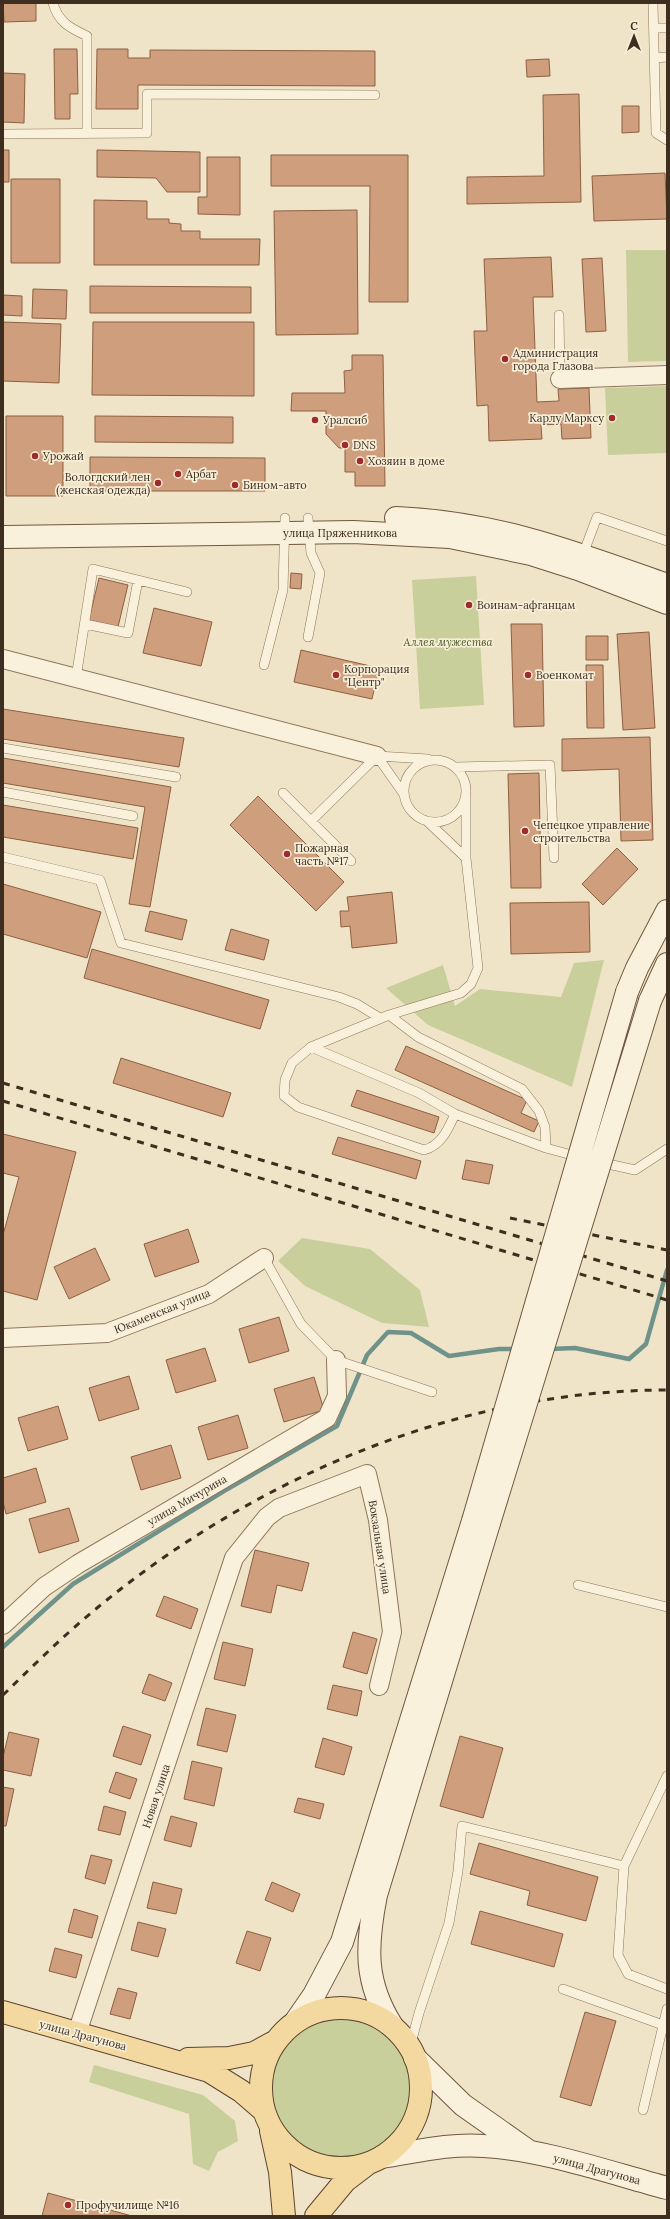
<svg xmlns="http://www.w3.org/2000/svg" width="670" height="2219" viewBox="0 0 670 2219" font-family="Lora,serif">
<rect width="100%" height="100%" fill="#f0e4c8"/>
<!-- green -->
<path fill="#c9cf9b" d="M626 250H667V361L628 362Z
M667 386V453L608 455 605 388Z
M476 576 484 705 420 709 412 580Z
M604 960 572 1087 428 1025 386 988 443 965 455 1006 480 989 561 997 574 963Z
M302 1238 370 1249 420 1290 429 1327 382 1323 305 1286 278 1261Z
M271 2087a70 70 0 1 1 140 0a70 70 0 1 1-140 0Z
M94 2065 203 2095 235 2121 238 2141 218 2152 209 2171 193 2164 189 2114 89 2082Z"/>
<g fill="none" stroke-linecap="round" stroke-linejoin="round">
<!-- stream -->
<path stroke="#6f938a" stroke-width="4.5" d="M550 1349 575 1348 629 1359 646 1344 667 1270
M3 1647 73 1584 224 1491 337 1426 367 1355 388 1332 411 1333 449 1356 499 1349H517"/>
</g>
<!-- building -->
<path fill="#cf9f7d" stroke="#8d5f41" d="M3 3H36V21L4 22Z
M54 49H77L78 94H70V119H55Z
M97 49H128V58H150V50L375 51V86L138 85V109H96Z
M549 59 550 76 527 77 526 60Z
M3 73 25 74 24 123 3 122Z
M579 94 581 202 467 204V177L544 176 543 95Z
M622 106H639V132L622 133Z
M3 150H9V182H3Z
M97 150 200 152V192H167L156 178 97 177Z
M271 155H408V302H369L370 186H271Z
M207 157H240V215L198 214V197H207Z
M665 173 667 219 594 221 592 176Z
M11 179H60V263H11Z
M94 200 147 201V219H169V223L181 224V231H200V239H260L259 265H94Z
M357 210 358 334 276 335 274 211Z
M551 257 553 297H533L537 402 559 401 558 389 589 388 591 438 562 439 561 424 541 425 542 439 489 441 488 405 477 406 474 331H487L484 259Z
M602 258 606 331 586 332 582 259Z
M90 286 251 287V313H90Z
M33 289 67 290 66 319 32 318Z
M3 295 22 296V316L3 315Z
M3 322 61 324 59 383 3 381Z
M93 322H254V396L92 395Z
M352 355H383L385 486H355V472H345V448H339L326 434V411H291L292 393H345L344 371 352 370Z
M6 416H63V496H6Z
M95 416 233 417V443L95 442Z
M90 457 265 458V491H90Z
M291 573 302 574 301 589 290 588Z
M99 578 128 585 118 627 89 620Z
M154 608 212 622 201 666 143 653Z
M511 624H542L544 726 514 727Z
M649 632 655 728 623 730 617 634Z
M586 636H608V660H586Z
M301 650 379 668 372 699 294 682Z
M586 665H603L604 728H587Z
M3 709 184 738 179 767 3 739Z
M650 737 653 840 621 841 619 769 562 771V739Z
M3 758 171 787 150 907 129 904 145 807 3 783Z
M539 773 541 888H511L508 774Z
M258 796 344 882 316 911 230 825Z
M3 805 138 828 133 859 3 837Z
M617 848 638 869 603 905 582 884Z
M3 884 101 912 87 958 3 934Z
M392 892 397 943 352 948 350 926 341 927 340 911H349L347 897Z
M589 902 590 952 511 954 510 903Z
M150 911 187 920 182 940 145 931Z
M231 929 269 940 264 960 225 950Z
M92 949 269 1000 260 1029 84 978Z
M406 1046 527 1100 521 1113 539 1121 534 1132 395 1070Z
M121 1058 231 1093 223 1117 113 1083Z
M357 1090 439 1117 434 1133 351 1106Z
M3 1134 76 1152 37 1300 3 1291V1235L19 1177 3 1173Z
M338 1137 421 1161 416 1179 332 1154Z
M466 1160 493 1165 489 1184 462 1179Z
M188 1229 199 1262 155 1277 144 1244Z
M95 1248 110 1280 69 1299 54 1267Z
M279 1317 289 1351 249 1363 239 1329Z
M205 1348 216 1381 176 1393 166 1360Z
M129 1376 139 1409 99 1421 89 1388Z
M314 1377 324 1410 284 1422 274 1389Z
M58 1406 68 1439 28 1451 18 1418Z
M238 1415 248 1448 208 1460 198 1427Z
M171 1445 181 1478 141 1490 131 1457Z
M36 1468 46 1502 6 1514 3 1502V1478Z
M69 1508 79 1541 39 1553 29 1519Z
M255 1550 309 1563 302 1591 277 1585 271 1613 241 1606Z
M164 1596 198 1609 191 1629 156 1616Z
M353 1632 377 1639 367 1674 343 1667Z
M223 1642 253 1649 245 1686 214 1679Z
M149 1674 172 1683 165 1701 142 1693Z
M333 1685 362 1691 357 1716 327 1709Z
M206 1708 236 1715 227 1752 197 1745Z
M123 1726 151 1735 141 1765 113 1756Z
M9 1732 39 1739 31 1776 3 1770V1757Z
M460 1736 503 1748 483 1818 440 1806Z
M323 1738 352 1747 344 1775 315 1767Z
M192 1761 222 1768 214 1806 184 1799Z
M116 1772 137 1779 130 1799 109 1792Z
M3 1787 14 1789 6 1826H3Z
M298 1798 324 1804 320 1819 294 1812Z
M104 1806 126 1812 120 1835 98 1830Z
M171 1816 197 1823 191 1847 164 1840Z
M479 1843 598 1877 586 1921 527 1905 530 1891 470 1874Z
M91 1855 112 1860 105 1884 85 1878Z
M153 1882 182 1889 176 1914 147 1908Z
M272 1882 300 1894 293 1912 265 1900Z
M74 1909 98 1916 92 1938 68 1932Z
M480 1911 563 1934 554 1967 471 1944Z
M138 1922 166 1929 158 1957 131 1950Z
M247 1931 271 1938 260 1971 236 1963Z
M55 1948 82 1955 76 1978 49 1971Z
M118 1988 137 1993 130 2019 110 2014Z
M585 2012 616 2021 591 2106 560 2097Z
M48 2193 132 2216H42Z"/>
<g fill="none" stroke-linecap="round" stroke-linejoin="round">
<!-- service casing -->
<g stroke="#8d765c" stroke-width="10">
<path id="service" d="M53 3C58 22 70 28 87 36V133
M653 3 656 133 667 140
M654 28H667
M655 58 667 57
M3 134 147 133V94L375 95
M559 315 560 379
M308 518 311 553 320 573 308 637
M582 557 597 517 667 541
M85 624 128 633 138 580
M264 665 283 590 285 518
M76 678 93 569 187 592
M3 748 176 777
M377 756 403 793
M404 791a31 31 0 1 1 62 0a31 31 0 1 1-62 0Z
M456 767 550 765 554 858
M3 792 133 816
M283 793 351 861
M311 821 377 756 428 759
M428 822 466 858
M3 857 100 880 121 943 339 997 357 1004 380 1018
M389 1015 418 1037 522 1089 539 1111 545 1127 546 1148
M311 1047 419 1093 455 1114 546 1148 579 1157
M455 1114C448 1129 442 1145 424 1150L298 1107 284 1096 285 1080 292 1063 311 1047 389 1015 461 993 471 984 478 968 466 858V796
M599 1162 635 1170 667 1149
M264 1258 301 1324 336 1360 432 1392
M578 1585 667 1607
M624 1866 667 1776
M563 1989 663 2025
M410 2047 419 2013 449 1923 458 1871 462 1826 624 1866 618 1955 628 1974 667 1989
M643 2110 667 2009"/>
</g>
<!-- minor casing -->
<g stroke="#8d765c" stroke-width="20">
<path id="minor" d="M560 379 667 375
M3 659 377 756
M3 1338 107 1333 209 1294 264 1258
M3 1625 44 1587 78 1564 327 1418 337 1396 336 1360
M77 2033 234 1558 267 1517 279 1508 367 1474 378 1520 392 1632 379 1686"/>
</g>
<!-- secondary casing -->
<g stroke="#6f573f" stroke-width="24">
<path id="secondary" d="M396 518C496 522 574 552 667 585
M3 537 353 532 450 537 531 554 578 569 667 603
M627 992 637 968 667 911
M650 1001 667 964
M296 2021 314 1995 342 1942 473 1521
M392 2026C364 1982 366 1946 376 1895L489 1523
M415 2058 463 2105 527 2150
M382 2157C415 2152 450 2143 484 2146 546 2150 607 2172 667 2188"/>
</g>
<!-- primary casing -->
<g stroke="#5b4430" stroke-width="24">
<path id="primary" d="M261 2088a80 80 0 1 1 160 0a80 80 0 1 1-160 0Z
M3 2012 209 2071 241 2091 263 2110
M188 2059 229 2058 254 2053 276 2041
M271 2131 280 2172 284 2216
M316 2216 345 2181 366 2165"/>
</g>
<!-- service -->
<use href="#service" stroke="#faf1dc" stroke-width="9"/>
<!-- minor -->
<use href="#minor" stroke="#faf1dc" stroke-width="18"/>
<!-- secondary -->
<use href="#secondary" stroke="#faf1dc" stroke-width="22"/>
<!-- primary -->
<use href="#primary" stroke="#f3d9a0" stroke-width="22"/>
<!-- rail -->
<path stroke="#3d2e20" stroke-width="3" stroke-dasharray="7 7" stroke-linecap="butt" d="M3 1083 667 1281
M3 1101 667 1300
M510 1218 667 1250
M3 1695C33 1666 64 1635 97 1608 256 1477 459 1390 667 1390"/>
<!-- secondary-bridge casing -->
<g stroke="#6f573f" stroke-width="24" stroke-linecap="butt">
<path id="secondary-bridge" d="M473 1521 627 992
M489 1523 650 1001"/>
</g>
<!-- secondary-bridge -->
<use href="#secondary-bridge" stroke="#faf1dc" stroke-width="22"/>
</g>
<!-- markers -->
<g fill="#9e2a2b" stroke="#f7eed8" stroke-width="1.5">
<circle cx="505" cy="359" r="4"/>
<circle cx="612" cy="418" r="4"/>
<circle cx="315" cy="420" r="4"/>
<circle cx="345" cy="445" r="4"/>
<circle cx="35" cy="456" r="4"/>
<circle cx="360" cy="461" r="4"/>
<circle cx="178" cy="474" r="4"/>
<circle cx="158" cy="483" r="4"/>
<circle cx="235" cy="485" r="4"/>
<circle cx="469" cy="605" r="4"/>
<circle cx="336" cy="675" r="4"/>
<circle cx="528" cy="675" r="4"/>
<circle cx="525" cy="831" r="4"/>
<circle cx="287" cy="854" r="4"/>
<circle cx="68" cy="2205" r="4"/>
</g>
<g text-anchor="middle" stroke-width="3.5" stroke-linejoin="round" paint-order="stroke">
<!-- poi labels -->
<g font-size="11" fill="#3d2e20" stroke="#f7eed8" text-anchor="start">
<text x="513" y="357">Администрация<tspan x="513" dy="13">города Глазова</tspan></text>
<text x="604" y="422" text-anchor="end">Карлу Марксу</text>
<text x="323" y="424">Уралсиб</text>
<text x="353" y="449">DNS</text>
<text x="43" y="460">Урожай</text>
<text x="368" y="465">Хозяин в доме</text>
<text x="186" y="478">Арбат</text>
<text x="150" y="481" text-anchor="end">Вологдский лен<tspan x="150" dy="13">(женская одежда)</tspan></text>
<text x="243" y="489">Бином-авто</text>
<text x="477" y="609">Воинам-афганцам</text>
<text x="344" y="673">Корпорация<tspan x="344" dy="13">"Центр"</tspan></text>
<text x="536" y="679">Военкомат</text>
<text x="533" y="829">Чепецкое управление<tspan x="533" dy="13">строительства</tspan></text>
<text x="295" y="852">Пожарная<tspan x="295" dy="13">часть №17</tspan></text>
<text x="76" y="2209">Профучилище №16</text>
</g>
<!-- street labels -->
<g font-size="11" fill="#3d2e20" stroke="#f7eed8">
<text x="340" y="537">улица Пряженникова</text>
<text transform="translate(162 1311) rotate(-22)" y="4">Юкаменская улица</text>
<text transform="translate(187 1500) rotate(-30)" y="4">улица Мичурина</text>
<text transform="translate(380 1547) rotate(81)" y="4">Вокзальная улица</text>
<text transform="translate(156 1796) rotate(-72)" y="4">Новая улица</text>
<text transform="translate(83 2035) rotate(15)" y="4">улица Драгунова</text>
<text transform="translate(597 2169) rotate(15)" y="4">улица Драгунова</text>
</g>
<!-- park labels -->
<g font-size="11" font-style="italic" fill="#4d5a26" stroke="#f7eed8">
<text x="448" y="646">Аллея мужества</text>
</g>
</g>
<!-- border -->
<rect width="670" height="2219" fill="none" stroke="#3d2e20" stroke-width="8"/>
<!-- north arrow -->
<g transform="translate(634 36)" stroke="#f7eed8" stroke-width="3" paint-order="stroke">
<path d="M0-3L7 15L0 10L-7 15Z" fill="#3d2e20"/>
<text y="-6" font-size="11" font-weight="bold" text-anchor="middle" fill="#3d2e20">С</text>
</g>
</svg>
